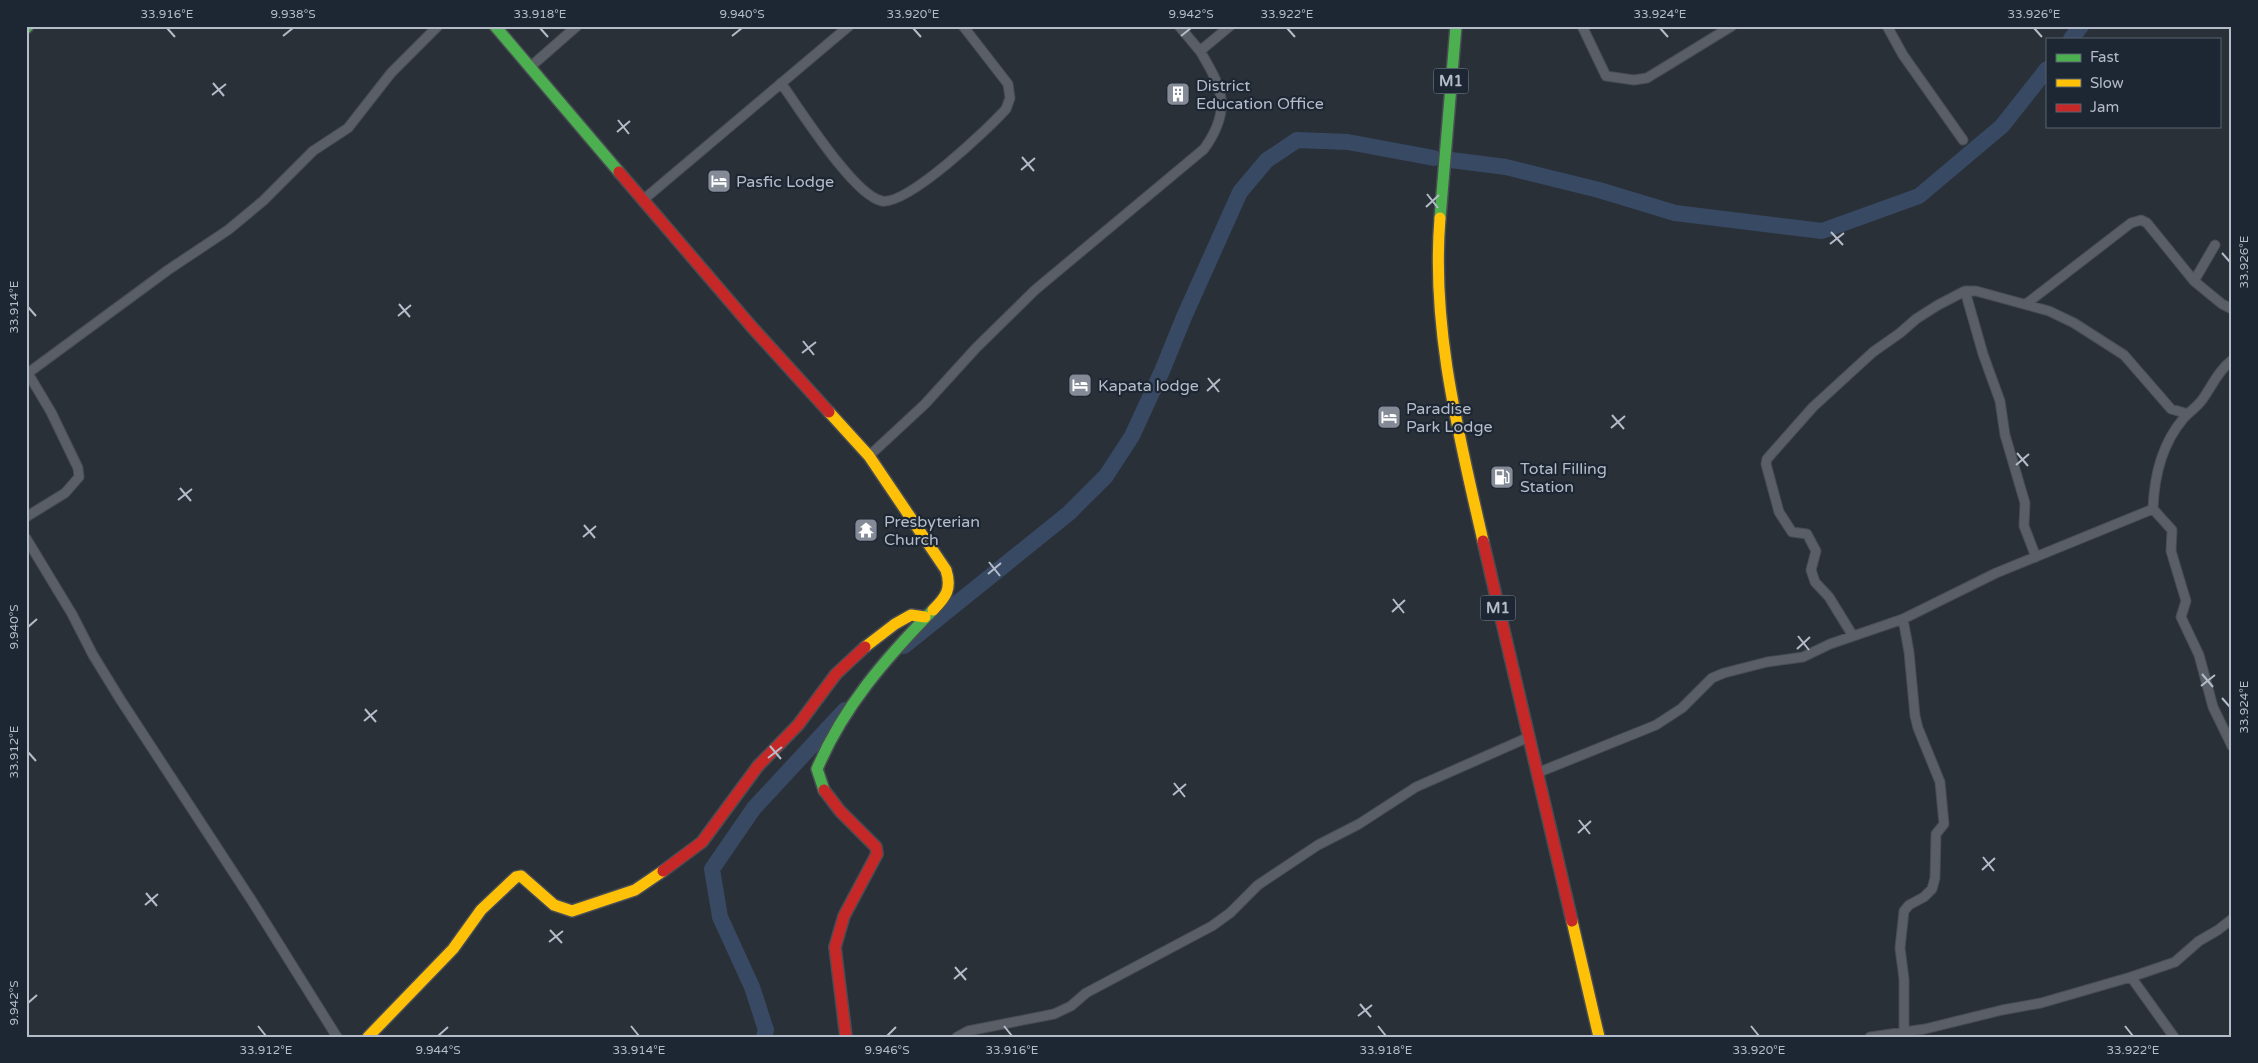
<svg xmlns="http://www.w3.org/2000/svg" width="2258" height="1063" viewBox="0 0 2258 1063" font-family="'Varela Round',sans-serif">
<rect width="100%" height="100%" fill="#2a3038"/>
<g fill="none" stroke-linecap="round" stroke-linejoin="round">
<!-- river -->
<path stroke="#384963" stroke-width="16" d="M2071 39 2081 26
M1451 160 1506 167 1599 190 1675 213 1822 231 1919 196 2002 126 2047 69
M904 646 1069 513 1106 476 1132 436 1162 371 1184 317 1240 192 1267 160 1297 140 1348 142 1434 158
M764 1037 766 1030 752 987 720 917 712 869 754 808 845 710"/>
<!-- street casing -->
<g stroke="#484c53" stroke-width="11">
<path id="street" d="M1179 26 1200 51
M1582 26 1606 76 1634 80 1647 78 1732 26
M1887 26 1903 55 1963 140
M529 68 577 26
M781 83C799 108 854 196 882 201 908 205 987 130 1006 109L1010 98 1008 84 963 26
M643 200 849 26
M2215 245 2194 281 2222 304 2232 309
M1965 291 1983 354 2000 401 2005 435 2025 503 2024 526 2036 557
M2026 304 2131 223 2141 220 2147 223 2194 281
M2232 360C2218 371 2212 386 2202 400 2197 407 2189 412 2183 419 2162 444 2154 478 2153 509L2172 530 2171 551 2186 601 2181 617 2199 655 2213 707 2232 746
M26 370 51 412 78 468 79 477 65 493 26 517
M28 373 168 270 228 230 263 201 313 151 348 128 391 73 438 26
M869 456 925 404 976 348 1035 290 1204 149C1232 110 1223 89 1200 51L1230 26
M26 538 72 614 93 655 120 699 252 901 337 1037
M1853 636 1829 597 1815 582 1811 570 1816 551 1807 534 1792 532 1779 512 1766 464 1767 459 1813 407 1873 352 1900 333 1916 319 1938 305 1965 291H1976L2049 311 2074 323 2124 355 2171 409 2188 414
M1537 773 1656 725 1682 708 1712 678 1724 673 1767 662 1803 657 1830 644 1903 619
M1904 1031V979L1900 948 1904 911 1909 905 1924 897 1932 889 1935 878 1936 834 1944 824 1940 782 1918 728 1915 716 1909 652 1903 619 1996 573 2153 509
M957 1037 968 1031
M970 1037 968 1031 1054 1014 1071 1006 1086 993 1212 926 1230 913 1258 885 1318 845 1359 824 1416 787 1529 737
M1870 1037 1884 1035
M1884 1037V1035L1925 1029 2002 1010 2041 1003 2131 977
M2174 1037 2131 977 2175 962 2199 941 2218 930 2232 919"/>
</g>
<!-- fast casing -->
<g stroke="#484c53" stroke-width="14">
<path id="fast" d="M495 26 619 172
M26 28 28 26
M1440 218 1456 26
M824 790 817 769C843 707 886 658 933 610"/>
</g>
<!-- slow casing -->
<g stroke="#484c53" stroke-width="14">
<path id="slow" d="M1440 218C1431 329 1459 435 1483 541
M829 412 869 456 946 570C952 589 946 597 933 610
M865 647 895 624 911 615 925 617
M1572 921 1599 1037
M368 1037 453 949 481 910 516 877 521 876 554 905 572 911 635 890 663 871"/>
</g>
<!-- jam casing -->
<g stroke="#484c53" stroke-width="14">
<path id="jam" d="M619 172 751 326 829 412
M1483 541 1572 921
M824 790 840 811 876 847 877 854 844 916 835 947 846 1037
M663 871 702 842 758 766 798 725 836 674 865 647"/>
</g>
<!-- street -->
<use href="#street" stroke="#5a5e66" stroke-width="9"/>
<!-- fast -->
<use href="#fast" stroke="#4caf50" stroke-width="11"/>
<!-- slow -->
<use href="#slow" stroke="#ffc107" stroke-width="11"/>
<!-- jam -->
<use href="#jam" stroke="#c62828" stroke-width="11"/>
</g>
<!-- ticks -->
<path fill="none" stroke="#b4bcc9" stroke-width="2" d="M167 28 175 37M540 28 548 37M913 28 921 37M1287 28 1295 37M1660 28 1668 37M2034 28 2042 37M283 36 293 28M732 36 742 28M1181 36 1191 28M213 83 224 96M212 95 226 84M618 120 629 134M617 132 630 121M1022 157 1034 171M1021 170 1035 158M1427 194 1438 208M1426 207 1439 195M1831 232 1843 245M1830 244 1844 233M2222 253 2230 262M399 304 410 317M28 307 36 316M398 316 411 305M803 341 814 355M802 353 816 342M1208 378 1219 392M1207 391 1220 379M1612 415 1624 429M1611 428 1625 416M2017 453 2028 466M2016 465 2029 454M180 488 191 501M178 500 192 489M584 525 595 538M583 537 596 526M989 562 1000 576M988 574 1001 563M1393 599 1404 613M1392 612 1405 600M28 627 37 619M1798 636 1809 650M1797 649 1810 637M2202 674 2213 687M2201 686 2215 675M2222 698 2230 707M365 709 376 722M364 721 377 710M770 746 781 759M28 752 36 761M768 758 782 747M1174 783 1185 797M1173 795 1186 784M1579 820 1590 834M1578 833 1591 821M1983 857 1994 871M1982 870 1995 858M146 893 157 906M145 905 158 894M550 930 562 943M549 942 563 931M955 967 966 980M954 979 967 968M28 1003 37 995M1360 1004 1371 1017M1358 1016 1372 1005M258 1026 266 1036M631 1026 639 1036M1004 1026 1012 1036M1378 1026 1386 1036M1751 1026 1759 1036M2125 1026 2133 1036M438 1036 448 1027M887 1036 896 1027"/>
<!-- icons -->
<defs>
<g id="building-square" transform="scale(1.25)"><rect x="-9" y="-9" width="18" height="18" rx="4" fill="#848b96" stroke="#1d2633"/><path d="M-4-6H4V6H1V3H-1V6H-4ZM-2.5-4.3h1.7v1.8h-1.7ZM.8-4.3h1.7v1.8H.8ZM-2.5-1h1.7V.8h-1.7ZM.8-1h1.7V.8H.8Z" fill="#fff"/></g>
<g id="hotel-square" transform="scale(1.25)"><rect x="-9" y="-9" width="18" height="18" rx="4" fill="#848b96" stroke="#1d2633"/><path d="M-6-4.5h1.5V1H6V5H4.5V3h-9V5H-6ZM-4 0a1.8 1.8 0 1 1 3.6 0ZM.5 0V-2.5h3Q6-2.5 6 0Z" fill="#fff"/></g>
<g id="fuel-square" transform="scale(1.25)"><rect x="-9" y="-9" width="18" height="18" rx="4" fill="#848b96" stroke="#1d2633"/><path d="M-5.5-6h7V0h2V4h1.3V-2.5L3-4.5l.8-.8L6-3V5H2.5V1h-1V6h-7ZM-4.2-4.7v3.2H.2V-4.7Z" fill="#fff"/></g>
<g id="temple-square" transform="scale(1.25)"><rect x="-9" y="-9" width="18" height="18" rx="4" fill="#848b96" stroke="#1d2633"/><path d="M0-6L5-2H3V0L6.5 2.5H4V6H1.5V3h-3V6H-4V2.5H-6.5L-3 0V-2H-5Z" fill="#fff"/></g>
</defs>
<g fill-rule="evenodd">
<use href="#building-square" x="1178" y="94"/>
<use href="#hotel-square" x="719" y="181"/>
<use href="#hotel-square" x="1080" y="385"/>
<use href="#hotel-square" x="1389" y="417"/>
<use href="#fuel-square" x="1502" y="477"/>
<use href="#temple-square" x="866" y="530"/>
</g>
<g text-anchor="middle" stroke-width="4.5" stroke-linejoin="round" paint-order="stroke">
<!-- shield labels -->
<g fill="#1d2633" stroke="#878f9c" stroke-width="1">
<rect x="1433.5" y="68.5" width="35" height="25" rx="4"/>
<rect x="1480.5" y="595.5" width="35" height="25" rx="4"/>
</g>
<g font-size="15" font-weight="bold" fill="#b4bcc9">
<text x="1451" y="86">M1</text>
<text x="1498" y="613">M1</text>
</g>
<!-- poi labels -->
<g font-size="16" fill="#b4bcc9" stroke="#1d2633" text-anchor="start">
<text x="1196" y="91">District<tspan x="1196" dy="18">Education Office</tspan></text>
<text x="736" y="187">Pasfic Lodge</text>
<text x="1098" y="391">Kapata lodge</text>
<text x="1406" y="414">Paradise<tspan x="1406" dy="18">Park Lodge</tspan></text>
<text x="1520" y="474">Total Filling<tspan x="1520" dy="18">Station</tspan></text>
<text x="884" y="527">Presbyterian<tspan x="884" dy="18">Church</tspan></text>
</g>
</g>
<!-- border -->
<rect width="2258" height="1063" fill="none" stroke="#1d2633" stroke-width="55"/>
<!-- legend -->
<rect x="2046" y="38" width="175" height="90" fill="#1d2633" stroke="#59626f"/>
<rect x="2056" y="54" width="25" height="8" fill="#4caf50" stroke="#59626f"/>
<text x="2090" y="62" font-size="15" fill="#b4bcc9">Fast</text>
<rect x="2056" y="79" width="25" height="8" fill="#ffc107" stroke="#59626f"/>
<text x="2090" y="88" font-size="15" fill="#b4bcc9">Slow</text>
<rect x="2056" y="104" width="25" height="8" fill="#c62828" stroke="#59626f"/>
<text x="2090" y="112" font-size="15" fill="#b4bcc9">Jam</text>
<rect x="28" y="28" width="2202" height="1008" fill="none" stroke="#b4bcc9" stroke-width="2"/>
<g font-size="12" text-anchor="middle" fill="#b4bcc9">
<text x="167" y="18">33.916°E</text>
<text x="293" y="18">9.938°S</text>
<text x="540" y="18">33.918°E</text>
<text x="742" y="18">9.940°S</text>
<text x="913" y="18">33.920°E</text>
<text x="1191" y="18">9.942°S</text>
<text x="1287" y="18">33.922°E</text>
<text x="1660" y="18">33.924°E</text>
<text x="2034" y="18">33.926°E</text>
<text transform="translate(2244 262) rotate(-90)" y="4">33.926°E</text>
<text transform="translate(14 307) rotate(-90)" y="4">33.914°E</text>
<text transform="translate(14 627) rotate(-90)" y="4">9.940°S</text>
<text transform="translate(2244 707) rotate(-90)" y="4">33.924°E</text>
<text transform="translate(14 752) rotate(-90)" y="4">33.912°E</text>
<text transform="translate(14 1003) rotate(-90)" y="4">9.942°S</text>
<text x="266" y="1054">33.912°E</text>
<text x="438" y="1054">9.944°S</text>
<text x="639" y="1054">33.914°E</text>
<text x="887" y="1054">9.946°S</text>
<text x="1012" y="1054">33.916°E</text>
<text x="1386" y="1054">33.918°E</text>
<text x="1759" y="1054">33.920°E</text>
<text x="2133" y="1054">33.922°E</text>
</g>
</svg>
